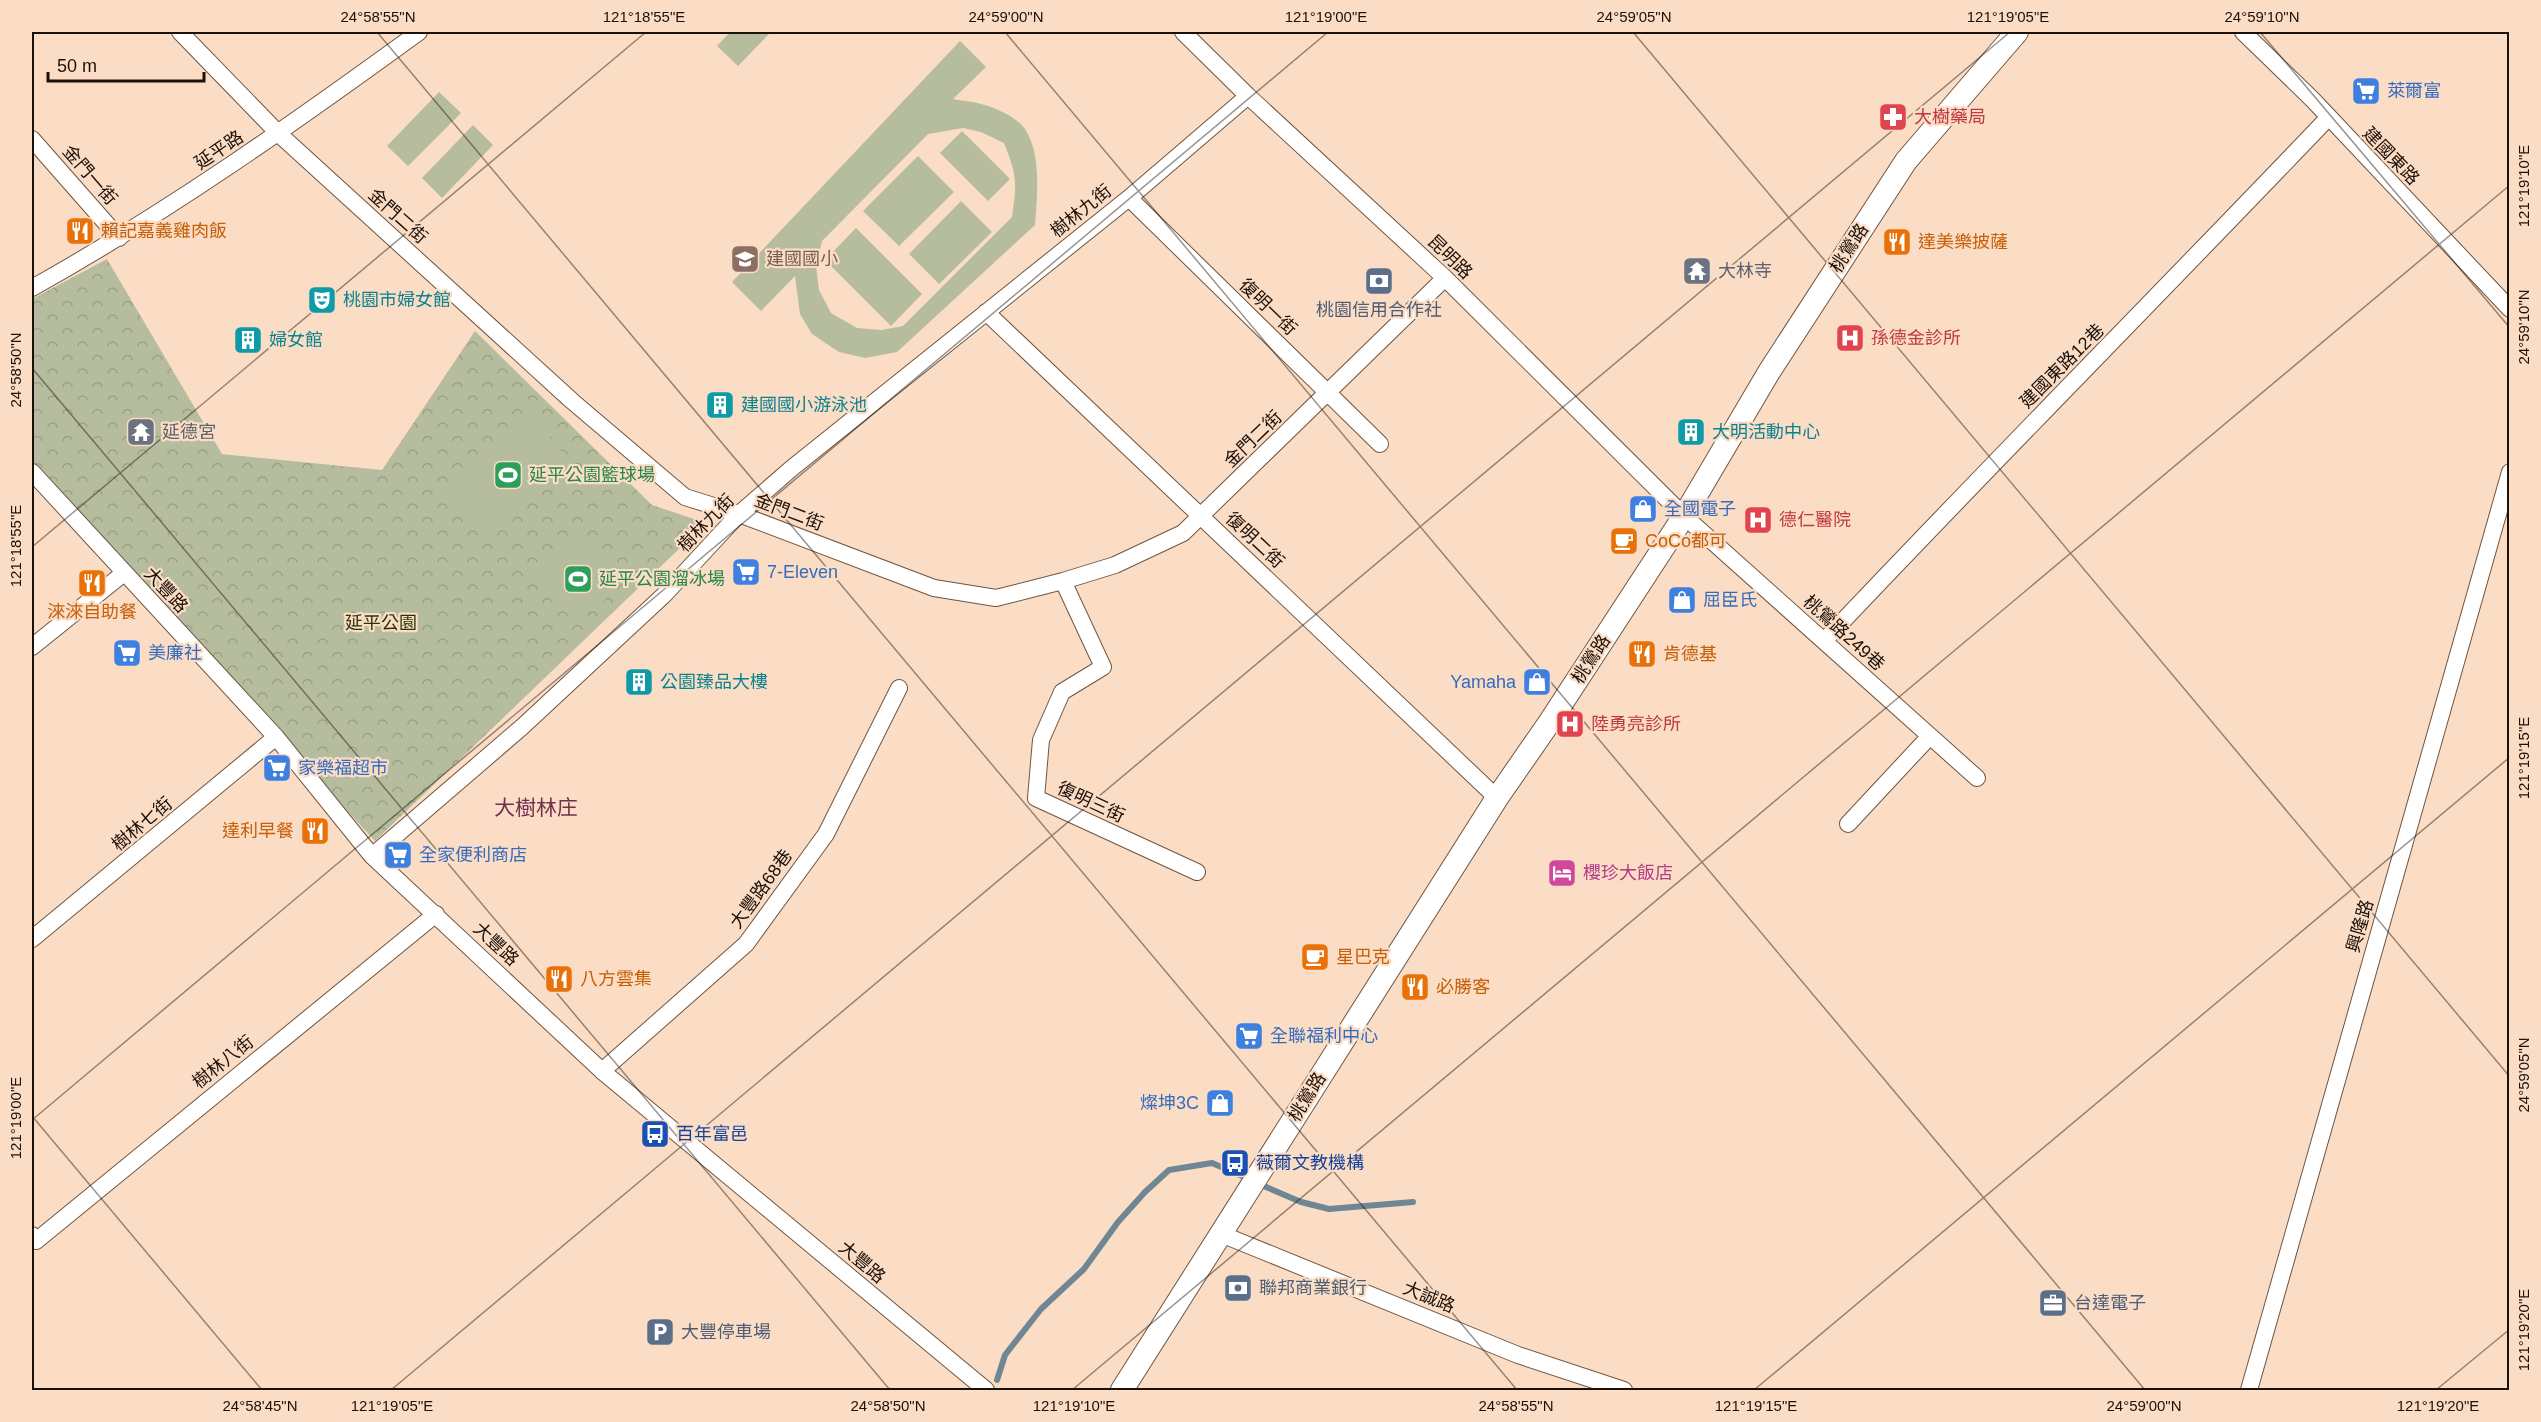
<svg xmlns="http://www.w3.org/2000/svg" width="2541" height="1422" viewBox="0 0 2541 1422" font-family="Arial,'Noto Sans TC',sans-serif">
<defs>
<pattern id="park-crowns" width="20" height="18" patternUnits="userSpaceOnUse" patternTransform="scale(1.5)"><rect width="20" height="18" fill="#b5bd9e"/><path d="M2 6a3 3 0 1 1 6 0M12 15a3 3 0 1 1 6 0" fill="none" stroke="#9ba187"/></pattern>
</defs>
<rect width="100%" height="100%" fill="#fbddc6"/>
<!-- park -->
<path fill="url(#park-crowns)" d="M107 259 222 454 382 470 475 331 652 505 706 523 375 841 32 472V299Z"/>
<!-- pitch -->
<path fill="#b5bd9e" fill-rule="evenodd" d="M730 32H771L738 66 717 46Z
M960 41 986 67 953 99C962 101 972 101 981 104 994 107 1017 117 1025 129 1042 155 1037 195 1035 225L897 352 865 358 839 352 812 334 800 314 795 276 761 311 732 282ZM963 128 981 132 1004 143C1017 175 1017 183 1012 217L903 326 882 330 857 328 831 313 819 290 816 266 822 241 928 134Z
M439 92 461 113 408 166 387 146Z
M473 125 493 145 442 198 422 178Z
M962 131 1010 179 988 201 940 153Z
M918 156 954 192 899 246 863 211Z
M961 201 992 232 939 284 909 254Z
M856 228 922 294 891 326 825 260Z
M535 419 569 461 481 531 447 489Z
M542 576a36 36 0 1 1 72 0a36 36 0 1 1-72 0Z"/>
<g fill="none" stroke-linecap="round" stroke-linejoin="round">
<!-- stream -->
<path stroke="#6e8793" stroke-width="6" d="M1259 1184 1301 1202 1329 1209 1413 1202
M997 1380 1005 1355 1041 1309 1084 1269 1118 1222 1145 1192 1169 1170 1212 1163 1249 1179"/>
<!-- minor casing -->
<g stroke="#6e5540" stroke-width="18">
<path id="minor" d="M180 32 279 134 572 401 685 497 739 514 934 588 996 598 1063 581 1115 565 1183 533 1445 278
M1183 32 1248 96 1445 278 1684 516 1977 778
M2243 32 2313 100 2510 309
M32 139 119 238
M1129 198 1380 444
M32 288C168 212 294 123 419 32
M986 312 1497 798
M32 472 276 737 372 856 602 1071 986 1390
M1063 581 1103 667 1062 692 1041 740 1036 798 1197 872
M1824 641C1990 465 2161 293 2328 118
M32 647 124 573
M1848 824 1930 736
M372 856 522 727 664 595 739 514 792 468 1129 198 1248 96
M32 939 276 737
M602 1071 746 944 826 834 899 688
M1221 1234 1518 1355 1624 1390
M32 1235 36 1241 436 914
M2249 1390 2510 472"/>
</g>
<!-- secondary casing -->
<g stroke="#6e5540" stroke-width="24">
<path id="secondary" d="M1122 1390 1497 798 1549 723 1684 516 1769 372 1906 161 2017 32"/>
</g>
<!-- minor -->
<use href="#minor" stroke="#fff" stroke-width="16"/>
<!-- secondary -->
<use href="#secondary" stroke="#fff" stroke-width="22"/>
</g>
<!-- ticks -->
<path fill="none" stroke="#1c1109" stroke-width="1.5" stroke-opacity="0.45" d="M377 32 1517 1390M1005 32 2145 1390M1633 32 2510 1077M2260 32 2510 328M32 368 890 1390M32 547 646 32M32 1116 262 1390M32 1120 1328 32M391 1390 2010 32M1072 1390 2510 185M1754 1390 2510 757M2436 1390 2510 1329"/>
<!-- icons -->
<defs>
<g id="supermarket-square" transform="scale(1.5)"><rect x="-9" y="-9" width="18" height="18" rx="4" fill="#3f7fe0" stroke="#fbddc6"/><path d="M-6-5.5h2.5l.6 2H6L4.5 2H-2.5L-4.4-4H-6ZM-1.5 3.2a1.3 1.3 0 1 0 .1 0ZM3 3.2a1.3 1.3 0 1 0 .1 0Z" fill="#fff"/></g>
<g id="pharmacy-square" transform="scale(1.5)"><rect x="-9" y="-9" width="18" height="18" rx="4" fill="#e0444e" stroke="#fbddc6"/><path d="M-2-6h4v4h4v4h-4v4h-4v-4h-4v-4h4Z" fill="#fff"/></g>
<g id="restaurant-square" transform="scale(1.5)"><rect x="-9" y="-9" width="18" height="18" rx="4" fill="#e8710a" stroke="#fbddc6"/><path d="M-5-6h1v4h1v-4h1v4h1v-4h1v5L-1.5 .5V6h-2V.5L-5-1ZM5-6V6H3V1.5H1.5Q1.5-4 5-6Z" fill="#fff"/></g>
<g id="school-square" transform="scale(1.5)"><rect x="-9" y="-9" width="18" height="18" rx="4" fill="#8d6e63" stroke="#fbddc6"/><path d="M0-5L7-2L0 1L-7-2ZM-4 1L0 2.5L4 1V4Q0 6-4 4Z" fill="#fff"/></g>
<g id="temple-square" transform="scale(1.5)"><rect x="-9" y="-9" width="18" height="18" rx="4" fill="#6b7280" stroke="#fbddc6"/><path d="M0-6L5-2H3V0L6.5 2.5H4V6H1.5V3h-3V6H-4V2.5H-6.5L-3 0V-2H-5Z" fill="#fff"/></g>
<g id="bank-square" transform="scale(1.5)"><rect x="-9" y="-9" width="18" height="18" rx="4" fill="#5c6f8a" stroke="#fbddc6"/><path d="M-6-4H6V4H-6ZM0-2.3a2.3 2.3 0 1 0 0 4.6a2.3 2.3 0 1 0 0-4.6Z" fill="#fff"/></g>
<g id="theatre-square" transform="scale(1.5)"><rect x="-9" y="-9" width="18" height="18" rx="4" fill="#0f9aa8" stroke="#fbddc6"/><path d="M-5-5.5Q0-4 5-5.5V0Q5 5 0 6Q-5 5-5 0ZM-3.3-2.5H-1v1.5H-3.3ZM1-2.5H3.3v1.5H1ZM-2.8 1Q0 5.5 2.8 1Z" fill="#fff"/></g>
<g id="hospital-square" transform="scale(1.5)"><rect x="-9" y="-9" width="18" height="18" rx="4" fill="#e0444e" stroke="#fbddc6"/><path d="M-5-5h3v3.5h4V-5h3V5h-3V1.5h-4V5h-3Z" fill="#fff"/></g>
<g id="building-square" transform="scale(1.5)"><rect x="-9" y="-9" width="18" height="18" rx="4" fill="#0f9aa8" stroke="#fbddc6"/><path d="M-4-6H4V6H1V3H-1V6H-4ZM-2.5-4.3h1.7v1.8h-1.7ZM.8-4.3h1.7v1.8H.8ZM-2.5-1h1.7V.8h-1.7ZM.8-1h1.7V.8H.8Z" fill="#fff"/></g>
<g id="stadium-square" transform="scale(1.5)"><rect x="-9" y="-9" width="18" height="18" rx="4" fill="#2e9e5b" stroke="#fbddc6"/><path d="M0-5a6.5 5 0 1 0 0 10a6.5 5 0 1 0 0-10ZM-3.5-1.8h7v3.6h-7Z" fill="#fff"/></g>
<g id="shop-square" transform="scale(1.5)"><rect x="-9" y="-9" width="18" height="18" rx="4" fill="#3f7fe0" stroke="#fbddc6"/><path d="M-5-2.5h2.3a2.7 3.5 0 0 1 5.4 0H5L5.5 6h-11ZM-1.5-2.5h3a1.5 2.3 0 0 0-3 0Z" fill="#fff"/></g>
<g id="cafe-square" transform="scale(1.5)"><rect x="-9" y="-9" width="18" height="18" rx="4" fill="#e8710a" stroke="#fbddc6"/><path d="M-5.5-4.5H6V0H3Q3 3.5 0 3.5H-2.5Q-5.5 3.5-5.5 0ZM3-3.2v2h1.7v-2ZM-6 4.5H4V6H-6Z" fill="#fff"/></g>
<g id="hotel-square" transform="scale(1.5)"><rect x="-9" y="-9" width="18" height="18" rx="4" fill="#d1479c" stroke="#fbddc6"/><path d="M-6-4.5h1.5V1H6V5H4.5V3h-9V5H-6ZM-4 0a1.8 1.8 0 1 1 3.6 0ZM.5 0V-2.5h3Q6-2.5 6 0Z" fill="#fff"/></g>
<g id="bus-square" transform="scale(1.5)"><rect x="-9" y="-9" width="18" height="18" rx="4" fill="#1a4fb4" stroke="#fbddc6"/><path d="M-5-6H5V4H4V6H2V4H-2V6H-4V4H-5ZM-3.5-4V0h7V-4ZM-3.5 1.2v1.5H-2V1.2ZM2 1.2v1.5H3.5V1.2Z" fill="#fff"/></g>
<g id="office-square" transform="scale(1.5)"><rect x="-9" y="-9" width="18" height="18" rx="4" fill="#5c6f8a" stroke="#fbddc6"/><path d="M-6-3h4V-5.5h4V-3h4V5H-6ZM-1-4.5V-3h2v-1.5ZM-6 0V1H6V0Z" fill="#fff"/></g>
<g id="parking-square" transform="scale(1.5)"><rect x="-9" y="-9" width="18" height="18" rx="4" fill="#5c6f8a" stroke="#fbddc6"/><path d="M-3.5-5.5H1a3.5 3.5 0 0 1 0 7H-1V5.5H-3.5ZM-1-3.4V-.6H.8a1.4 1.4 0 0 0 0-2.8Z" fill="#fff"/></g>
</defs>
<g fill-rule="evenodd">
<use href="#supermarket-square" x="2366" y="91"/>
<use href="#pharmacy-square" x="1893" y="117"/>
<use href="#restaurant-square" x="80" y="231"/>
<use href="#restaurant-square" x="1897" y="242"/>
<use href="#school-square" x="745" y="259"/>
<use href="#temple-square" x="1697" y="271"/>
<use href="#bank-square" x="1379" y="281"/>
<use href="#theatre-square" x="322" y="300"/>
<use href="#hospital-square" x="1850" y="338"/>
<use href="#building-square" x="248" y="340"/>
<use href="#building-square" x="720" y="405"/>
<use href="#temple-square" x="141" y="432"/>
<use href="#building-square" x="1691" y="432"/>
<use href="#stadium-square" x="508" y="475"/>
<use href="#shop-square" x="1643" y="509"/>
<use href="#hospital-square" x="1758" y="520"/>
<use href="#cafe-square" x="1624" y="541"/>
<use href="#supermarket-square" x="746" y="572"/>
<use href="#stadium-square" x="578" y="579"/>
<use href="#restaurant-square" x="92" y="583"/>
<use href="#shop-square" x="1682" y="600"/>
<use href="#supermarket-square" x="127" y="653"/>
<use href="#restaurant-square" x="1642" y="654"/>
<use href="#building-square" x="639" y="682"/>
<use href="#shop-square" x="1537" y="682"/>
<use href="#hospital-square" x="1570" y="724"/>
<use href="#supermarket-square" x="277" y="768"/>
<use href="#restaurant-square" x="315" y="831"/>
<use href="#supermarket-square" x="398" y="855"/>
<use href="#hotel-square" x="1562" y="873"/>
<use href="#cafe-square" x="1315" y="957"/>
<use href="#restaurant-square" x="559" y="979"/>
<use href="#restaurant-square" x="1415" y="987"/>
<use href="#supermarket-square" x="1249" y="1036"/>
<use href="#shop-square" x="1220" y="1103"/>
<use href="#bus-square" x="655" y="1134"/>
<use href="#bus-square" x="1235" y="1163"/>
<use href="#bank-square" x="1238" y="1288"/>
<use href="#office-square" x="2053" y="1303"/>
<use href="#parking-square" x="660" y="1332"/>
</g>
<g text-anchor="middle" stroke-width="4.5" stroke-linejoin="round" paint-order="stroke">
<!-- shop labels -->
<g font-size="18" fill="#366cbe" stroke="#fbddc6" text-anchor="start">
<text x="2387" y="97">萊爾富</text>
<text x="1664" y="515">全國電子</text>
<text x="767" y="578">7-Eleven</text>
<text x="1703" y="606">屈臣氏</text>
<text x="148" y="659">美廉社</text>
<text x="1516" y="688" text-anchor="end">Yamaha</text>
<text x="298" y="774">家樂福超市</text>
<text x="419" y="861">全家便利商店</text>
<text x="1270" y="1042">全聯福利中心</text>
<text x="1199" y="1109" text-anchor="end">燦坤3C</text>
</g>
<!-- health labels -->
<g font-size="18" fill="#be3a42" stroke="#fbddc6" text-anchor="start">
<text x="1914" y="123">大樹藥局</text>
<text x="1871" y="344">孫德金診所</text>
<text x="1779" y="526">德仁醫院</text>
<text x="1591" y="730">陸勇亮診所</text>
</g>
<!-- street labels -->
<g font-size="18" fill="#1c1109" stroke="#fbddc6">
<text transform="translate(219 150) rotate(-34)" y="6">延平路</text>
<text transform="translate(2391 156) rotate(46)" y="6">建國東路</text>
<text transform="translate(90 175) rotate(49)" y="6">金門一街</text>
<text transform="translate(1081 211) rotate(-39)" y="6">樹林九街</text>
<text transform="translate(398 216) rotate(42)" y="6">金門二街</text>
<text transform="translate(1849 248) rotate(-57)" y="6">桃鶯路</text>
<text transform="translate(1450 257) rotate(44)" y="6">昆明路</text>
<text transform="translate(1268 307) rotate(44)" y="6">復明一街</text>
<text transform="translate(2062 366) rotate(-45)" y="6">建國東路12巷</text>
<text transform="translate(1253 439) rotate(-44)" y="6">金門二街</text>
<text transform="translate(789 512) rotate(21)" y="6">金門二街</text>
<text transform="translate(706 523) rotate(-46)" y="6">樹林九街</text>
<text transform="translate(1255 540) rotate(43)" y="6">復明二街</text>
<text transform="translate(166 590) rotate(47)" y="6">大豐路</text>
<text transform="translate(1844 633) rotate(42)" y="6">桃鶯路249巷</text>
<text transform="translate(1591 659) rotate(-57)" y="6">桃鶯路</text>
<text transform="translate(1091 802) rotate(25)" y="6">復明三街</text>
<text transform="translate(142 824) rotate(-40)" y="6">樹林七街</text>
<text transform="translate(761 889) rotate(-54)" y="6">大豐路68巷</text>
<text transform="translate(2360 926) rotate(-74)" y="6">興隆路</text>
<text transform="translate(496 944) rotate(43)" y="6">大豐路</text>
<text transform="translate(223 1062) rotate(-39)" y="6">樹林八街</text>
<text transform="translate(1307 1097) rotate(-58)" y="6">桃鶯路</text>
<text transform="translate(862 1262) rotate(40)" y="6">大豐路</text>
<text transform="translate(1429 1297) rotate(22)" y="6">大誠路</text>
</g>
<!-- food labels -->
<g font-size="18" fill="#c56008" stroke="#fbddc6" text-anchor="start">
<text x="101" y="237">賴記嘉義雞肉飯</text>
<text x="1918" y="248">達美樂披薩</text>
<text x="1645" y="547">CoCo都可</text>
<text x="92" y="618" text-anchor="middle">淶淶自助餐</text>
<text x="1663" y="660">肯德基</text>
<text x="294" y="837" text-anchor="end">達利早餐</text>
<text x="1336" y="963">星巴克</text>
<text x="580" y="985">八方雲集</text>
<text x="1436" y="993">必勝客</text>
</g>
<!-- education labels -->
<g font-size="18" fill="#785e54" stroke="#fbddc6" text-anchor="start">
<text x="766" y="265">建國國小</text>
</g>
<!-- worship labels -->
<g font-size="18" fill="#5b616d" stroke="#fbddc6" text-anchor="start">
<text x="1718" y="277">大林寺</text>
<text x="162" y="438">延德宮</text>
</g>
<!-- culture labels -->
<g font-size="18" fill="#0d838f" stroke="#fbddc6" text-anchor="start">
<text x="343" y="306">桃園市婦女館</text>
<text x="269" y="346">婦女館</text>
<text x="741" y="411">建國國小游泳池</text>
<text x="1712" y="438">大明活動中心</text>
<text x="660" y="688">公園臻品大樓</text>
</g>
<!-- service labels -->
<g font-size="18" fill="#4e5e75" stroke="#fbddc6" text-anchor="start">
<text x="1379" y="316" text-anchor="middle">桃園信用合作社</text>
<text x="1259" y="1294">聯邦商業銀行</text>
<text x="2074" y="1309">台達電子</text>
<text x="681" y="1338">大豐停車場</text>
</g>
<!-- leisure labels -->
<g font-size="18" fill="#27864d" stroke="#fbddc6" text-anchor="start">
<text x="529" y="481">延平公園籃球場</text>
<text x="599" y="585">延平公園溜冰場</text>
</g>
<!-- park labels -->
<g font-size="18" fill="#2b3406" stroke="#fbddc6">
<text x="381" y="629">延平公園</text>
</g>
<!-- hotel labels -->
<g font-size="18" fill="#b23c85" stroke="#fbddc6" text-anchor="start">
<text x="1583" y="879">櫻珍大飯店</text>
</g>
<!-- transit labels -->
<g font-size="18" fill="#164399" stroke="#fbddc6" text-anchor="start">
<text x="676" y="1140">百年富邑</text>
<text x="1256" y="1169">薇爾文教機構</text>
</g>
<!-- quarter labels -->
<g font-size="21" fill="#712f4e" stroke="#fbddc6">
<text x="536" y="815">大樹林庄</text>
</g>
</g>
<!-- border -->
<rect width="2541" height="1422" fill="none" stroke="#fbddc6" stroke-width="66"/>
<!-- scale -->
<path d="M48 72v9h156v-9" fill="none" stroke="#1c1109" stroke-width="3"/>
<text x="57" y="72" font-size="18" fill="#1c1109" stroke="#fbddc6" stroke-width="4.5" paint-order="stroke">50 m</text>
<rect x="33" y="33" width="2475" height="1356" fill="none" stroke="#1c1109" stroke-width="2"/>
<g font-size="15" text-anchor="middle" fill="#1c1109">
<text x="378" y="22">24°58'55"N</text>
<text x="644" y="22">121°18'55"E</text>
<text x="1006" y="22">24°59'00"N</text>
<text x="1326" y="22">121°19'00"E</text>
<text x="1634" y="22">24°59'05"N</text>
<text x="2008" y="22">121°19'05"E</text>
<text x="2262" y="22">24°59'10"N</text>
<text transform="translate(2524 186) rotate(-90)" y="5">121°19'10"E</text>
<text transform="translate(2524 327) rotate(-90)" y="5">24°59'10"N</text>
<text transform="translate(16 370) rotate(-90)" y="5">24°58'50"N</text>
<text transform="translate(16 546) rotate(-90)" y="5">121°18'55"E</text>
<text transform="translate(2524 758) rotate(-90)" y="5">121°19'15"E</text>
<text transform="translate(2524 1075) rotate(-90)" y="5">24°59'05"N</text>
<text transform="translate(16 1118) rotate(-90)" y="5">121°19'00"E</text>
<text transform="translate(2524 1330) rotate(-90)" y="5">121°19'20"E</text>
<text x="260" y="1411">24°58'45"N</text>
<text x="392" y="1411">121°19'05"E</text>
<text x="888" y="1411">24°58'50"N</text>
<text x="1074" y="1411">121°19'10"E</text>
<text x="1516" y="1411">24°58'55"N</text>
<text x="1756" y="1411">121°19'15"E</text>
<text x="2144" y="1411">24°59'00"N</text>
<text x="2438" y="1411">121°19'20"E</text>
</g>
</svg>
